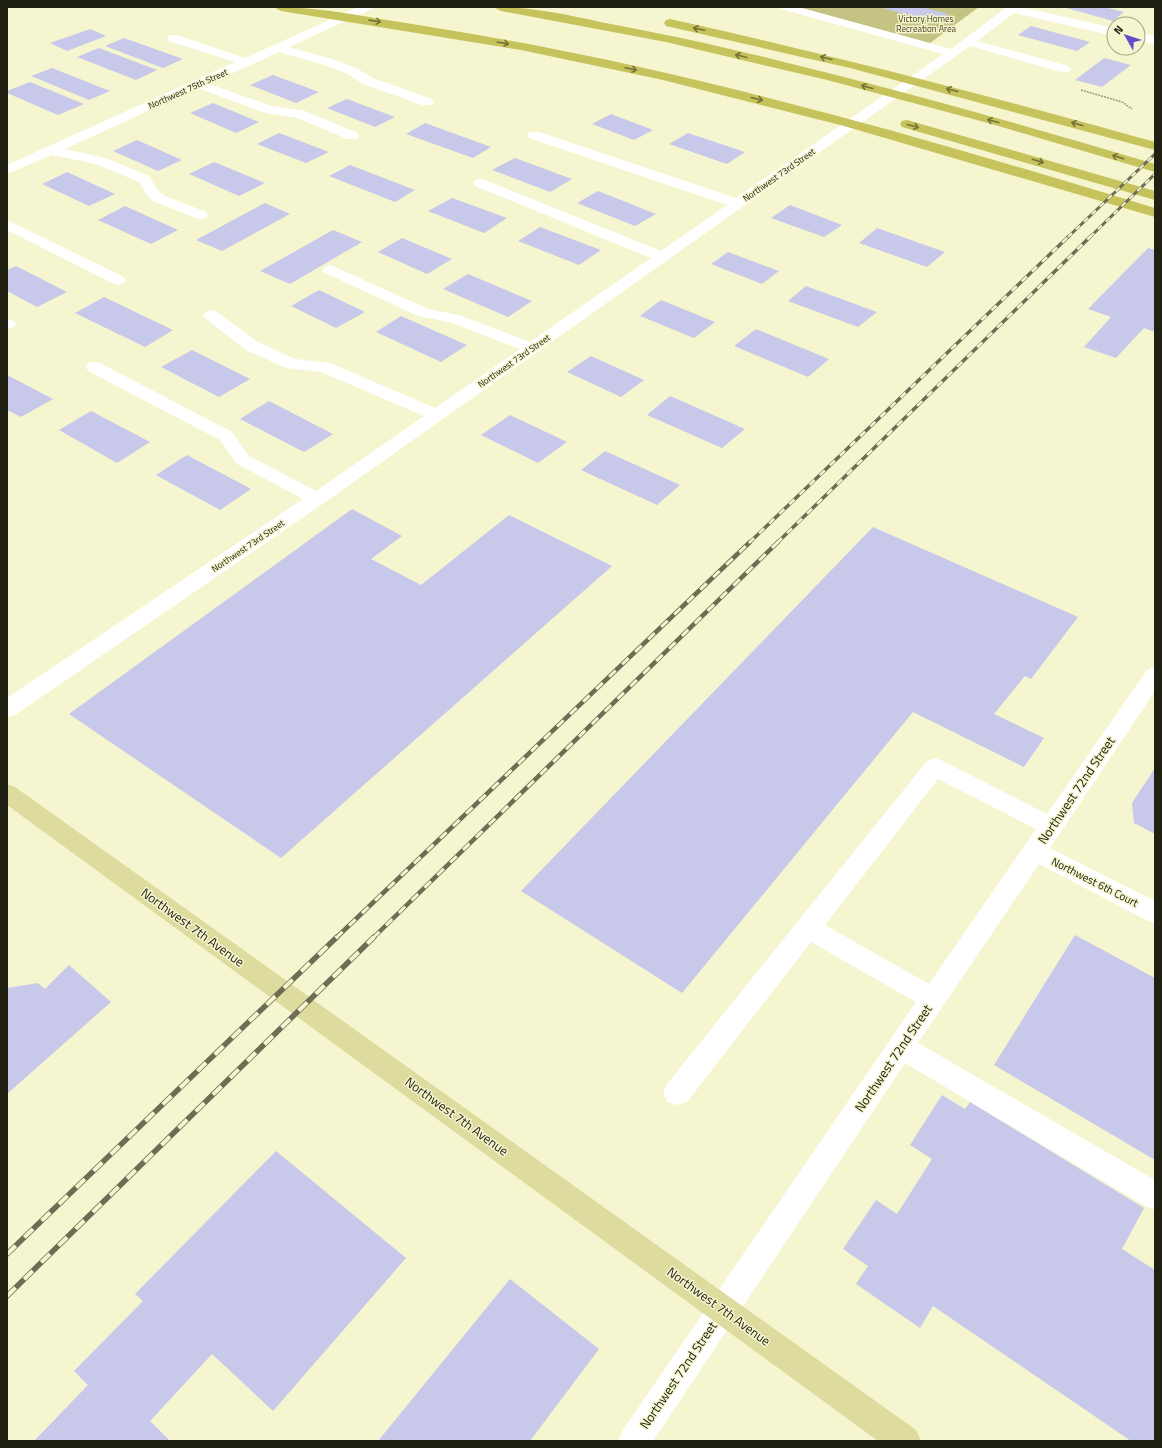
<svg xmlns="http://www.w3.org/2000/svg" width="1162" height="1448" viewBox="0 0 1162 1448" font-family="'Titillium Web',sans-serif">
<rect width="100%" height="100%" fill="#f5f5cf"/>
<!-- green -->
<path fill="#c4c383" d="M798 7H979L930 43Z"/>
<!-- building -->
<path fill="#c8c8eb" d="M879 7H922L948 14 935 23Z
M1063 7H1104L1124 12 1113 21Z
M1031 26 1090 42 1077 51 1018 35Z
M90 29 106 36 67 51 50 43Z
M124 38 183 59 163 68 105 46Z
M99 48 157 70 136 80 77 57Z
M1104 58 1131 65 1102 87 1075 80Z
M52 68 110 91 89 100 31 76Z
M273 75 319 92 296 103 250 85Z
M30 82 84 104 58 115 7 93V91Z
M347 99 395 117 375 127 327 108Z
M213 103 259 122 236 133 190 113Z
M611 114 653 130 634 140 592 124Z
M425 123 491 147 473 158 406 134Z
M279 133 329 152 306 163 257 144Z
M688 133 745 152 727 164 669 144Z
M137 140 182 160 158 171 113 151Z
M515 158 572 179 550 192 492 170Z
M214 162 265 183 239 196 189 174Z
M350 165 415 190 395 202 329 176Z
M67 172 115 194 89 206 42 184Z
M598 191 656 214 635 226 577 203Z
M452 198 507 218 484 233 428 211Z
M265 203 290 214 222 251 196 240Z
M790 205 842 225 824 237 771 218Z
M125 206 178 230 151 244 98 220Z
M540 227 601 250 579 265 518 241Z
M877 228 945 252 927 267 859 243Z
M333 230 362 242 290 284 260 271Z
M402 238 452 259 427 274 378 252Z
M1148 248 1155 250V332L1144 328 1116 358 1084 347 1111 317 1088 309Z
M728 252 779 271 762 284 711 264Z
M16 266 67 292 37 307 7 291V270Z
M468 274 532 301 508 317 443 289Z
M806 286 877 312 858 327 788 301Z
M319 290 365 312 336 328 291 306Z
M104 297 173 330 145 347 75 313Z
M661 300 715 322 694 338 640 316Z
M401 316 467 345 441 362 376 332Z
M756 329 829 359 808 377 734 346Z
M192 350 250 379 219 397 161 367Z
M591 356 644 380 621 397 567 372Z
M7 375 53 399 21 417 7 410Z
M670 396 745 429 722 448 647 415Z
M269 401 333 434 304 452 240 419Z
M91 411 150 442 117 463 59 430Z
M510 415 567 442 538 463 481 435Z
M605 451 680 485 657 505 581 470Z
M187 455 251 489 220 510 156 475Z
M352 509 402 536 371 559 421 585 509 515 612 566 281 858 69 714Z
M873 527 1078 617 1031 679 1025 676 994 714 1044 738 1024 767 913 712 682 993 521 891Z
M1155 768V834L1134 823 1132 803Z
M1075 935 1155 978V1160L994 1065Z
M69 965 111 1002 7 1094V988L38 983 45 989Z
M942 1095 965 1109 970 1102 1144 1208 1122 1249 1155 1270V1441H1131L933 1306 920 1328 856 1284 868 1266 843 1249 876 1200 897 1214 932 1159 910 1145Z
M276 1151 406 1258 273 1411 212 1354 150 1421 170 1441H34L88 1385 74 1371 143 1301 135 1294Z
M510 1279 599 1349 530 1441H378Z"/>
<g fill="none" stroke-linecap="round" stroke-linejoin="round">
<!-- path -->
<path stroke="#9a9a7e" stroke-width="1.5" stroke-dasharray="2 1" stroke-linecap="butt" d="M1081 90 1122 102 1132 109"/>
<!-- minor -->
<path fill="#fff" fill-rule="evenodd" d="M358 7H374L372 9 289 47 332 59 356 68 373 78 432 99 434 102 432 105H422L363 84 348 74 324 65 279 52 209 84 272 106 305 111 357 133 359 136 357 139H347L297 118 265 113 198 88 65 149 105 158 149 176 157 189 163 195 206 212 208 215 206 218 201 219 196 218 153 201 146 194 139 182 96 164 52 155 7 174V165L235 62 169 41 167 38 169 35H177L245 58Z
M779 7H798L951 49 1007 7H1021L1114 28V36L1014 13 977 41 1069 66 1071 69 1069 72H1061L970 46 324 503 15 715 7 717V698L303 499 237 464 220 440 88 371 86 367 88 363 94 362 100 363 232 432 249 456 316 491 424 416 321 372 286 368 246 350 205 318 203 315 205 312 211 310 217 312 258 342 295 359 330 363 435 408 520 349 449 322 418 316 325 273 322 270 325 267 330 265 335 267 428 309 459 315 530 342 651 258 475 186 473 183 475 180 480 179 485 180 661 251 727 205 529 138 527 135 529 132H539L736 198 943 54 781 9Z
M1138 33 1155 36V44L1138 41Z
M7 220 124 277 126 280 124 283 118 285 112 283 7 230Z
M7 319 14 321 16 324 14 327 7 329Z
M1155 667V691L1050 848 1155 901V923L1146 920 1039 864 918 1043 1155 1180V1210L1145 1206 905 1063 653 1441H618L623 1430 916 1002 811 942 687 1102 677 1105 667 1102 663 1093 667 1084 927 761 935 758 943 761 1047 814 1147 670ZM938 779 1036 829 929 984 825 925Z"/>
<!-- major -->
<path fill="#dddb9d" fill-rule="evenodd" d="M7 784 15 787 916 1430 921 1441H878L7 805Z"/>
<!-- highway -->
<path fill="#c7c35c" fill-rule="evenodd" d="M275 7C309 7 341 12 374 18 415 24 455 31 495 38 719 78 938 142 1155 208V217L844 126 663 80 521 50 281 11 277 9Z
M495 7C530 7 565 14 600 22 633 28 667 35 700 42 853 77 1004 119 1155 164V172L988 123 827 80 666 42 501 11 497 9Z
M670 19C833 55 994 97 1155 142V150L850 68 666 26 664 23 666 20Z
M907 120 1155 191V200L902 127 900 124 902 121Z"/>
<!-- rail-far3 casing -->
<g stroke="#6d6d56" stroke-width="3">
<path id="rail-far3" d="M1068 237 1155 154
M1090 237 1155 174"/>
</g>
<!-- rail-far2 casing -->
<g stroke="#6d6d56" stroke-width="3.5">
<path id="rail-far2" d="M749 543 1069 236
M777 543 1091 236"/>
</g>
<!-- rail-far1 casing -->
<g stroke="#6d6d56" stroke-width="4.5">
<path id="rail-far1" d="M336 938 750 542
M373 938 778 542"/>
</g>
<!-- rail casing -->
<g stroke="#6d6d56" stroke-width="5.5">
<path id="rail" d="M7 1254 337 937
M7 1296 374 937"/>
</g>
<!-- rail-far3 -->
<use href="#rail-far3" stroke="#f5f5cf" stroke-width="2" stroke-dasharray="5.5" stroke-linecap="butt"/>
<!-- rail-far2 -->
<use href="#rail-far2" stroke="#f5f5cf" stroke-width="2.5" stroke-dasharray="7" stroke-linecap="butt"/>
<!-- rail-far1 -->
<use href="#rail-far1" stroke="#f5f5cf" stroke-width="3" stroke-dasharray="9" stroke-linecap="butt"/>
<!-- rail -->
<use href="#rail" stroke="#f5f5cf" stroke-width="4" stroke-dasharray="12" stroke-linecap="butt"/>
</g>
<!-- one-way arrows -->
<defs><path id="oneway-shaft" d="M-6 0H5M1.5-3L5.5 0L1.5 3" fill="none" stroke-width="1.6" stroke-linecap="round" stroke-linejoin="round"/></defs>
<g stroke="#747238">
<use href="#oneway-shaft" transform="translate(375 21) rotate(8)"/>
<use href="#oneway-shaft" transform="translate(699 29) rotate(-168)"/>
<use href="#oneway-shaft" transform="translate(503 43) rotate(10)"/>
<use href="#oneway-shaft" transform="translate(741 56) rotate(-166)"/>
<use href="#oneway-shaft" transform="translate(826 58) rotate(-166)"/>
<use href="#oneway-shaft" transform="translate(631 69) rotate(12)"/>
<use href="#oneway-shaft" transform="translate(867 87) rotate(-165)"/>
<use href="#oneway-shaft" transform="translate(952 90) rotate(-165)"/>
<use href="#oneway-shaft" transform="translate(757 99) rotate(14)"/>
<use href="#oneway-shaft" transform="translate(993 121) rotate(-165)"/>
<use href="#oneway-shaft" transform="translate(1077 124) rotate(-165)"/>
<use href="#oneway-shaft" transform="translate(913 126) rotate(15)"/>
<use href="#oneway-shaft" transform="translate(1118 157) rotate(-163)"/>
<use href="#oneway-shaft" transform="translate(1038 161) rotate(16)"/>
</g>
<g text-anchor="middle" stroke-width="3" stroke-linejoin="round" paint-order="stroke">
<!-- far-park labels -->
<g font-size="9" fill="#43421e" stroke="#f5f5cf">
<text x="926" y="22">Victory Homes<tspan x="926" dy="10">Recreation Area</tspan></text>
</g>
<!-- far-street labels -->
<g font-size="9" fill="#212113" stroke="#f5f5cf">
<text transform="translate(188 89) rotate(-24)" y="3">Northwest 75th Street</text>
<text transform="translate(779 175) rotate(-35)" y="3">Northwest 73rd Street</text>
<text transform="translate(514 361) rotate(-35)" y="3">Northwest 73rd Street</text>
<text transform="translate(248 546) rotate(-34)" y="3">Northwest 73rd Street</text>
</g>
<!-- street labels -->
<g font-size="11" fill="#212113" stroke="#f5f5cf">
<text transform="translate(1095 882) rotate(27)" y="4">Northwest 6th Court</text>
</g>
<!-- near-street labels -->
<g font-size="13" fill="#212113" stroke="#f5f5cf">
<text transform="translate(1076 790) rotate(-56)" y="5">Northwest 72nd Street</text>
<text transform="translate(193 927) rotate(36)" y="5">Northwest 7th Avenue</text>
<text transform="translate(893 1058) rotate(-56)" y="5">Northwest 72nd Street</text>
<text transform="translate(457 1116) rotate(36)" y="5">Northwest 7th Avenue</text>
<text transform="translate(719 1306) rotate(36)" y="5">Northwest 7th Avenue</text>
<text transform="translate(678 1375) rotate(-56)" y="5">Northwest 72nd Street</text>
</g>
</g>
<!-- border -->
<rect width="1162" height="1448" fill="none" stroke="#212113" stroke-width="16"/>
<!-- north arrow -->
<g transform="translate(1126 36) rotate(309)"><circle r="19" fill="#f5f5cf" stroke="#a0a084"/>
<path d="M0-3L7 15L0 10L-7 15Z" fill="#614ec7"/>
<text y="-6" font-size="11" font-weight="bold" text-anchor="middle" fill="#212113">N</text>
</g>
</svg>
